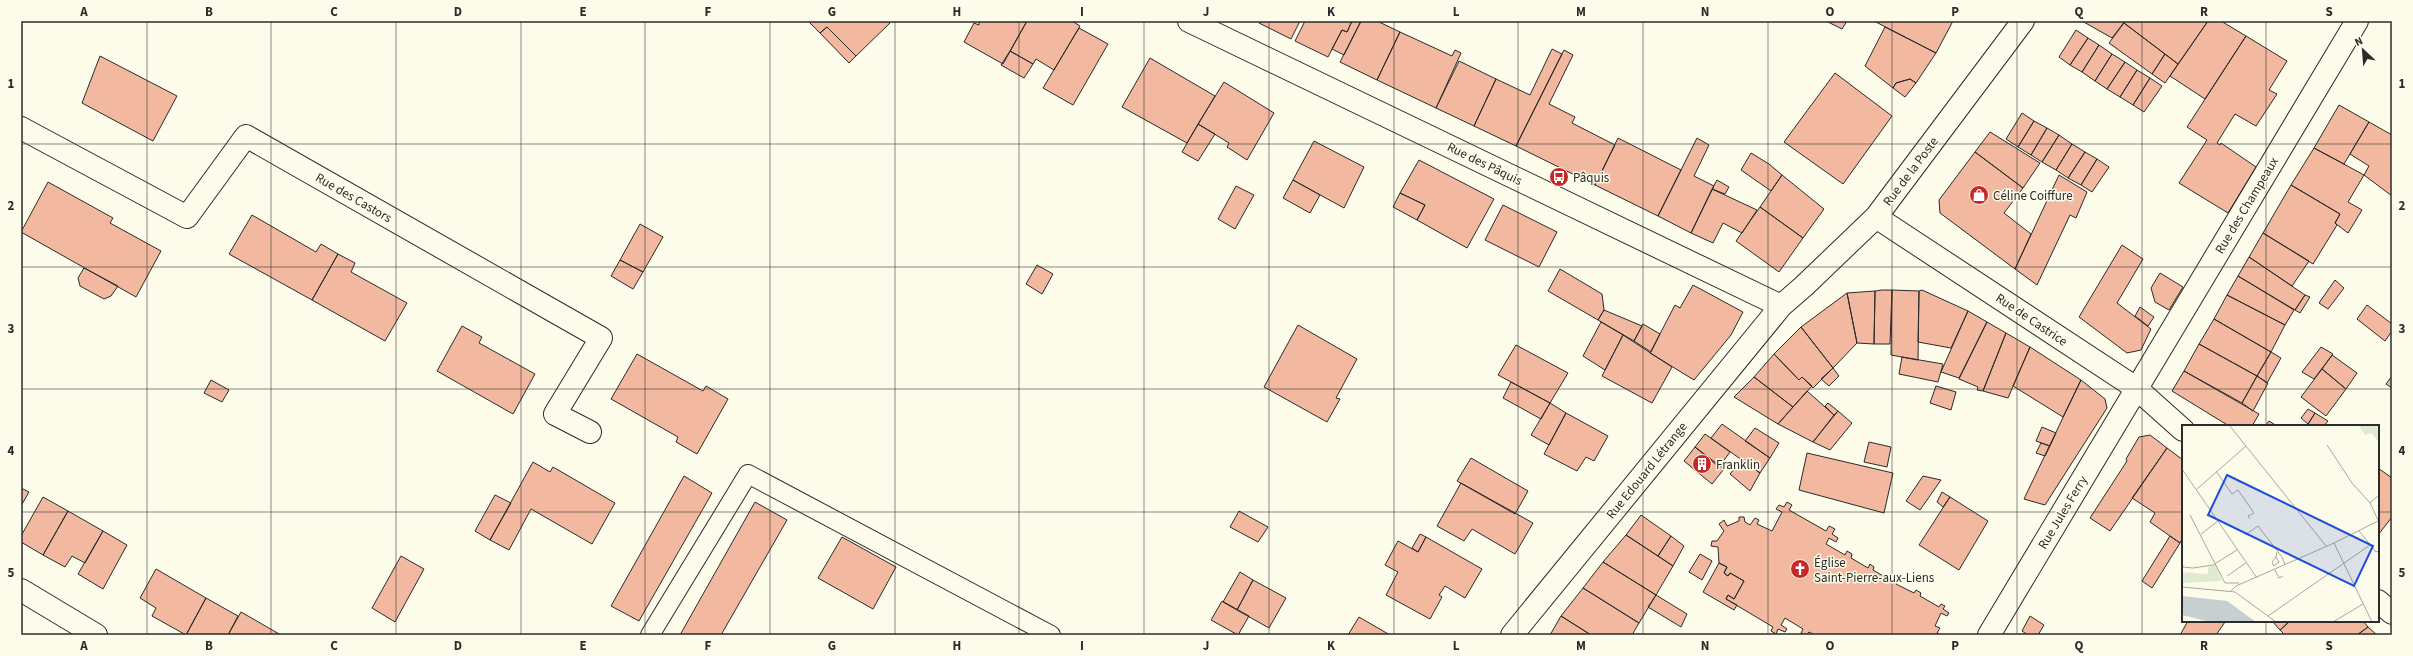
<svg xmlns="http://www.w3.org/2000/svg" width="2413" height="656" viewBox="0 0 2413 656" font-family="'Source Sans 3',sans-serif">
<rect width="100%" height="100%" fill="#fdfbea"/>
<!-- building -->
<path fill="#f2b8a0" stroke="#2b2b2b" d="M808 21H888L890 23 856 56 827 27 820 33Z
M979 21H1027L1003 64 964 42 974 23 979 25Z
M1027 21H1072L1080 26 1054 70 1036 59 1033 64 1010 51Z
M1260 21H1300L1291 39 1259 23Z
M1305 21H1352L1347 32 1342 30 1328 57 1295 41Z
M1352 21H1361L1344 55 1332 49 1342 30 1347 32Z
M1361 21H1377L1400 32 1377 80 1340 62Z
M1826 21H1847L1842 29Z
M1874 21H1953L1936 53Z
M2082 21H2125L2112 38Z
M2125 21H2208L2178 64 2124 23Z
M2208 21H2221L2246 36 2205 99 2170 76Z
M2124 23 2165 54 2152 74 2109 43Z
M827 27 856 56 849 63 820 33Z
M1885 27 1936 53 1916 83 1910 79 1896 83 1893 88 1865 66Z
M1079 28 1108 44 1073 105 1043 88Z
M2076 30 2088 38 2070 65 2059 57Z
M1400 32 1452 56 1455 50 1461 53 1436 108 1377 80Z
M2246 36 2287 61 2269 90 2277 94 2256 126 2235 114 2217 143 2220 145 2221 143 2256 167 2228 213 2179 183 2207 140 2187 127Z
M2088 38 2099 45 2082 72 2070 65Z
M2099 45 2112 54 2095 81 2082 72Z
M1552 49 1562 54 1516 146 1474 126 1496 79 1530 95Z
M1564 50 1573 55 1549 104 1575 117 1572 123 1615 145 1595 185 1516 146Z
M1010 51 1033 64 1024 78 1001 65Z
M2112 54 2125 62 2107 89 2095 81Z
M2165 54 2178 64 2165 83 2152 74Z
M100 56 177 96 153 141 82 103Z
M1150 58 1215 96 1187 143 1122 107Z
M1459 61 1496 79 1474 126 1436 108Z
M2125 62 2137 70 2120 97 2107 89Z
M2137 70 2150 78 2133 105 2120 97Z
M1835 73 1892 116 1843 184 1784 142Z
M2150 78 2162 86 2144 112 2133 105Z
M1910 79 1916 83 1905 97 1893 88 1896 83Z
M1224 82 1274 113 1247 160 1227 147 1229 143 1198 124Z
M2339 105 2369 122 2344 164 2314 148Z
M2022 113 2034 121 2018 147 2006 139Z
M2034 121 2047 128 2031 155 2018 147Z
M2369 122 2392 135V196L2364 175 2369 166 2350 154Z
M1198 124 1215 134 1198 161 1182 152Z
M2047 128 2059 135 2042 162 2031 155Z
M1990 132 2040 163 2023 188 1975 152Z
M2059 135 2072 144 2056 170 2042 162Z
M1618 138 1681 170 1658 216 1595 185Z
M1697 138 1709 145 1694 176 1714 186 1691 233 1658 216Z
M1314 141 1364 167 1344 208 1293 180Z
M2072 144 2085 152 2068 178 2056 170Z
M2314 148 2364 175 2348 202 2362 210 2348 233 2335 223 2340 214 2291 185Z
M1975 152 2023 188 2004 213 2031 234 2015 269 1940 213 1939 200Z
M2085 152 2097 159 2081 185 2068 178Z
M1751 153 1769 164 1782 175 1771 191 1741 170Z
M2097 159 2109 167 2092 192 2081 185Z
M1419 160 1494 199 1467 248 1417 220 1425 205 1400 193Z
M1782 175 1824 209 1803 238 1760 207Z
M2059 175 2087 192 2076 218 2070 215 2037 285 2015 269Z
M1293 180 1320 195 1310 213 1283 198Z
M1717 180 1729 187 1725 194 1712 189Z
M48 182 113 218 110 223 161 251 136 297 21 232Z
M2291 185 2340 214 2335 223 2337 225 2313 264 2263 233Z
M1236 186 1254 195 1235 229 1218 219Z
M1712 189 1757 210 1742 233 1723 223 1713 243 1691 233Z
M1400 193 1425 205 1417 220 1393 207Z
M1503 205 1557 232 1539 267 1485 240Z
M1760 207 1803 238 1779 272 1736 241Z
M252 215 316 252 321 244 338 254 312 300 229 254Z
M640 224 663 237 643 272 620 260Z
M2263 233 2309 261 2292 286 2249 257Z
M2122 245 2143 259 2117 303 2151 329 2141 350 2127 353 2079 317Z
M338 254 355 263 351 272 407 303 385 341 312 300Z
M2249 257 2305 295 2295 310 2238 276Z
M620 260 643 272 633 289 611 276Z
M1037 265 1053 274 1042 294 1026 284Z
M84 268 118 286 111 296 104 299 80 286 78 278Z
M1560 269 1602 294 1604 310 1598 320 1548 291Z
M2160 273 2183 287 2169 310 2155 302 2151 288Z
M2238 276 2294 310 2285 325 2227 295Z
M2335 280 2344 288 2328 309 2319 303Z
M1693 285 1743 312 1731 335 1694 380 1650 353 1675 305 1680 308Z
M1882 290H1892L1890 344H1874L1875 291Z
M1892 290 1919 291 1918 360 1891 355Z
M1922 290 1968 311 1951 348 1918 342 1919 291Z
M1875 291 1874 344 1857 343 1847 293Z
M1847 293 1857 343 1833 368 1801 327Z
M2227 295 2285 325 2271 352 2214 319Z
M2305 295 2310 297 2300 313 2295 310Z
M2367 305 2392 324V331L2385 341 2357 319Z
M2140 307 2154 317 2148 326 2135 316Z
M1604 310 1642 326 1634 341 1598 320Z
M1968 311 1987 322 1959 378 1941 372Z
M2214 319 2271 352 2257 376 2199 344Z
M1601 322 1623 335 1605 370 1583 356Z
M1987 322 2006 333 1983 391 1977 390 1978 387 1959 379Z
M1643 324 1660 334 1651 352 1634 341Z
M1298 325 1357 359 1336 398 1340 399 1327 422 1264 387Z
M462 326 482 337 479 343 535 374 513 414 437 371Z
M1801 327 1833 368 1813 388 1802 377 1799 380 1774 354Z
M2006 333 2030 347 2008 398 1983 391Z
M1623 335 1672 367 1652 403 1602 376Z
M2199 344 2257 376 2242 403 2184 371Z
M1516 345 1568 373 1550 403 1498 375Z
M2030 347 2081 380 2063 417 2013 386Z
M2321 347 2333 354 2314 379 2302 372Z
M2271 352 2281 358 2267 383 2257 376Z
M637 354 703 391 706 386 728 399 697 454 676 442 678 437 611 399Z
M1774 354 1799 380 1802 377 1812 386 1793 407 1754 377Z
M2332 355 2357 373 2346 389 2322 369Z
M1902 357 1943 364 1938 382 1899 374Z
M1833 368 1839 376 1829 386 1821 379Z
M2322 369 2346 389 2326 416 2301 397Z
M2184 371 2259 414 2252 426H2229L2172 391Z
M2257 376 2268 383 2253 411 2242 403Z
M2392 376V388L2386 384Z
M1754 377 1793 407 1778 424 1734 397Z
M211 380 229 390 222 402 204 393Z
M2081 380 2105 399 2107 408 2045 505 2024 499Z
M1511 382 1550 403 1541 419 1503 398Z
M1936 386 1956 392 1951 410 1930 403Z
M1807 391 1834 415 1813 442 1778 424Z
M1550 403 1566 413 1549 445 1531 435Z
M1828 403 1838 411 1834 415 1825 406Z
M2308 409 2315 413 2308 424 2301 418Z
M1838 411 1852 423 1830 450 1813 442Z
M1566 413 1608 436 1594 461 1586 457 1577 471 1544 454Z
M2315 413 2328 421 2324 426H2307Z
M2269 421 2277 426H2265Z
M1722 424 1770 458 1760 473 1711 438Z
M2042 427 2056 433 2050 446 2036 441Z
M1755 428 1779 443 1770 458 1745 441Z
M1705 434 1730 452 1719 467 1695 447Z
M2150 435 2167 448 2110 531 2090 518 2127 461 2126 459 2139 437Z
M1869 442 1891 447 1887 467 1864 462Z
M2041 443 2050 446 2045 456 2036 453Z
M1695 447 1724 469 1712 484 1684 461Z
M2167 448 2183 460V537L2180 543 2150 522 2155 513 2132 498Z
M1807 453 1893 473 1884 513 1799 490Z
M1471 458 1528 491 1515 514 1457 481Z
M1742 460 1760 473 1750 491 1730 474Z
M533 462 550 472 553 467 615 503 592 544 531 509 509 550 490 540Z
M2378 468 2392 478V517L2378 535Z
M684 476 712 493 639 621 611 606Z
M1923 476 1941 480 1920 510 1906 501Z
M1461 483 1533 523 1515 554 1472 529 1464 541 1437 526Z
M21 488 29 492 21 506Z
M1942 492 1950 497 1943 507 1937 502Z
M495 495 511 503 490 540 475 531Z
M43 497 68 511 43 555 21 542V536Z
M1950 497 1988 521 1959 570 1919 545Z
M755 502 787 520 721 635H680Z
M1787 502 1792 505 1789 510 1826 531 1829 526 1835 529 1832 534 1838 538 1836 542 1829 538 1826 544 1845 555 1847 551 1852 554 1851 558 1868 568 1870 564 1874 567 1873 570 1890 580 1893 578 1898 580 1896 584 1914 593 1916 590 1921 593 1920 596 1939 607 1941 604 1945 606 1943 609 1949 613 1947 616 1941 613 1935 626 1940 628 1937 633 1941 635H1815L1809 632 1806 635 1801 633 1803 629 1785 618 1781 625 1787 629 1785 632 1778 629 1776 634 1771 631 1773 627 1726 599 1728 595 1734 599 1744 581 1730 573 1728 576 1724 573 1727 567 1719 563 1718 547 1711 546 1712 541H1717L1724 531 1719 524 1724 520 1727 526 1739 521V517H1744L1745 522 1750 525 1755 518 1759 520 1757 524 1772 531 1782 512 1776 509 1779 505 1784 507Z
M68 511 103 531 85 563 72 556 65 567 43 555Z
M1239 511 1268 527 1258 542 1230 527Z
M1641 515 1671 536 1658 556 1626 535Z
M103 531 127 545 103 589 78 574Z
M1420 534 1426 537 1418 552 1412 548Z
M1626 535 1673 566 1656 595 1603 562Z
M1671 536 1684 546 1673 566 1658 556Z
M2170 536 2180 543 2152 588 2142 581Z
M842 537 896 567 873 609 818 578Z
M1426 537 1482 569 1465 598 1445 586 1439 595 1442 597 1430 619 1386 595 1398 572 1385 565 1398 541 1418 552Z
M1700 554 1712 561 1702 580 1689 572Z
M401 556 424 569 395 622 372 608Z
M1603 562 1656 595 1639 623 1583 588Z
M1719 563 1727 567 1724 573 1728 576 1730 573 1744 581 1734 599 1728 595 1726 599 1737 605 1734 610 1703 592Z
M156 569 206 598 186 635 152 616 156 608 140 598Z
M1240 572 1253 580 1237 610 1223 602Z
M1253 580 1286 598 1269 628 1237 610Z
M1583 588 1639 623 1632 635H1591L1561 616Z
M1656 595 1687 614 1681 627 1648 607Z
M206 598 238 616 228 635H186Z
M1222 601 1249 616 1238 635 1211 620Z
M241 612 281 635H228Z
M1561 616 1591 635H1550Z
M2030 616 2044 625 2038 635H2028L2022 631Z
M1359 617 1390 635H1348Z
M2188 621H2225V622L2216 635H2180Z
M2272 621H2290L2280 630Z
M2290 621H2363L2368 627 2357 635H2285L2280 630Z
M2368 627 2377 635H2357Z"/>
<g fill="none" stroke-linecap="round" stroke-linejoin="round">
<!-- lane casing -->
<g stroke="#2b2b2b" stroke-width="20">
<path id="lane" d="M650 635 748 474 1051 635"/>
</g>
<!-- street casing -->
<g stroke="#2b2b2b" stroke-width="24">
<path id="street" d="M1189 21 1781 306
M21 128 187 217 246 136 601 338 555 414 590 432
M1876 217 2136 388 2183 430
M21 590 96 635
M2378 601 2392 613
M1512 635 1781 306 1804 286 1876 217 2023 21
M1989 635 2357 21"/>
</g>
<!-- lane -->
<use href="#lane" stroke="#fdfbea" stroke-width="18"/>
<!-- street -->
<use href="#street" stroke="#fdfbea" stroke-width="22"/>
</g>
<!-- grid -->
<path fill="none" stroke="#2b2b2b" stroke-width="1" stroke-opacity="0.55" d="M147 21V635M271 21V635M396 21V635M521 21V635M645 21V635M770 21V635M895 21V635M1019 21V635M1144 21V635M1269 21V635M1394 21V635M1518 21V635M1643 21V635M1768 21V635M1892 21V635M2017 21V635M2142 21V635M2266 21V426M21 144H2392M21 267H2392M21 389H2392M21 512H2183M2378 512H2392M2266 621V635"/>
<!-- icons -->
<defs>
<g id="bus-disc" transform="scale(1)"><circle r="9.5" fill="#c62828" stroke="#fdfbea"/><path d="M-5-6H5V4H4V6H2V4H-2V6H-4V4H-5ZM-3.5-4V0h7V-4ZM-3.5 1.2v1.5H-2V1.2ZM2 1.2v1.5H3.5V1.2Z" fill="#fff"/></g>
<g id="shop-disc" transform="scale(1)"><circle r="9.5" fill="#c62828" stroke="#fdfbea"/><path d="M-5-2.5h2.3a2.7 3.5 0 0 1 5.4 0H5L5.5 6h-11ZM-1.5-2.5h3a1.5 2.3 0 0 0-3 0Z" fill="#fff"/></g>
<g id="building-disc" transform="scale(1)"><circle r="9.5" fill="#c62828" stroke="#fdfbea"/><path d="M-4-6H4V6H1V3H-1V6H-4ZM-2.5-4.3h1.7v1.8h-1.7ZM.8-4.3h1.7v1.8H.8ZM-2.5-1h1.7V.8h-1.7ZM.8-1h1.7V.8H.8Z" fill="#fff"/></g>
<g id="church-disc" transform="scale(1)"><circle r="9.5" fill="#c62828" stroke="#fdfbea"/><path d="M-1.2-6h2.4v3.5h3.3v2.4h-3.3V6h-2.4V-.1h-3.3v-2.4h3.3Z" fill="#fff"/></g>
</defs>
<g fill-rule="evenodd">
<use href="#bus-disc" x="1559" y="177"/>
<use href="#shop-disc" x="1979" y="195"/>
<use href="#building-disc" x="1702" y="464"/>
<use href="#church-disc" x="1800" y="569"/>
</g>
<g text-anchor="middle" stroke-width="3" stroke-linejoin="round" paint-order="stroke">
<!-- street labels -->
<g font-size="13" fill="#2b2b2b" stroke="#fdfbea">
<text transform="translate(1485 163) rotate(26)" y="5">Rue des Pâquis</text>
<text transform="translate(1910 171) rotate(-53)" y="5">Rue de la Poste</text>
<text transform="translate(354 197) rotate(30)" y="5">Rue des Castors</text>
<text transform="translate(2246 205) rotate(-59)" y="5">Rue des Champeaux</text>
<text transform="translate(2032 319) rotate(34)" y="5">Rue de Castrice</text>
<text transform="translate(1646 470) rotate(-51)" y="5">Rue Edouard Létrange</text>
<text transform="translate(2062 512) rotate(-59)" y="5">Rue Jules Ferry</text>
</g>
<!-- poi labels -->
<g font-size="13" fill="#2b2b2b" stroke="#fdfbea" text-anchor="start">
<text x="1573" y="182">Pâquis</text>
<text x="1993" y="200">Céline Coiffure</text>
<text x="1716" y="469">Franklin</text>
<text x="1814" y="567">Église<tspan x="1814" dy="15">Saint-Pierre-aux-Liens</tspan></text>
</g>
</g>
<!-- overview -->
<g transform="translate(2182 425)">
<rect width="197" height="197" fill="#fdfbea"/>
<path d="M176 0H195L197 18 190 8 183 10ZM34 140 40 156 0 158V147L26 149V142Z" fill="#deebd1"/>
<path d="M0 171 45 176 74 197H28L0 190Z" fill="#c7d0d0"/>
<path fill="none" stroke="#a9a89e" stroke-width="1" d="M47 0 144 121M145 20 170 58 188 78 197 97M0 44 75 153M34 46 50 69 56 65 72 88 66 91 68 94M15 64 64 21M188 78 197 70M8 90 43 158H57M177 106 194 127 197 126M19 109 36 96M63 110 76 101 100 132 103 140M152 118 190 197M94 132 90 137 92 141 97 137 94 132 95 127M0 139 1 142 11 143 31 140 55 125M93 145 97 153 101 151M45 151 64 138M0 162 53 167 94 197M49 166 54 161 152 118 196 96M86 191 188 120M151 197 181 179"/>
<path fill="#1d4ed8" fill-opacity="0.15" stroke="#1d4ed8" stroke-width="2" d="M45 50 191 121 172 161 26 90Z"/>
<rect width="197" height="197" fill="none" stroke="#2b2b2b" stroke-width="2"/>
</g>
<!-- border -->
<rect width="2413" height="656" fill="none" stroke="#fdfbea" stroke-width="44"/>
<!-- north arrow -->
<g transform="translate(2363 50) rotate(334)" stroke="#fdfbea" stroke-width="3" paint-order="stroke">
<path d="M0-3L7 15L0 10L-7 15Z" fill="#2b2b2b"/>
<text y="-6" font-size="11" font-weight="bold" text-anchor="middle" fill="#2b2b2b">N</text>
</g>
<rect x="22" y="22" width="2369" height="612" fill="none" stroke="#2b2b2b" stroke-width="1.5"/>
<g font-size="13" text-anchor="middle" font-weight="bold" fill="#2b2b2b">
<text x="84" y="16">A</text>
<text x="209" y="16">B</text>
<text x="334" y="16">C</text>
<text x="458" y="16">D</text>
<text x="583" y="16">E</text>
<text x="708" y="16">F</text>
<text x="832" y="16">G</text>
<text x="957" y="16">H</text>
<text x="1082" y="16">I</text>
<text x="1206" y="16">J</text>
<text x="1331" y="16">K</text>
<text x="1456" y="16">L</text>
<text x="1581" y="16">M</text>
<text x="1705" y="16">N</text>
<text x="1830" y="16">O</text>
<text x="1955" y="16">P</text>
<text x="2079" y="16">Q</text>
<text x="2204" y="16">R</text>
<text x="2329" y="16">S</text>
<text x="11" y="88">1</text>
<text x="2402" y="88">1</text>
<text x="11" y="210">2</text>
<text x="2402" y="210">2</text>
<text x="11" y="333">3</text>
<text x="2402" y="333">3</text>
<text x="11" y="455">4</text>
<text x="2402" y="455">4</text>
<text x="11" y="577">5</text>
<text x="2402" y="577">5</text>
<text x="84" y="650">A</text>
<text x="209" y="650">B</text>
<text x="334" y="650">C</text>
<text x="458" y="650">D</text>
<text x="583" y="650">E</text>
<text x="708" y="650">F</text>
<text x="832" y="650">G</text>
<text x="957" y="650">H</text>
<text x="1082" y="650">I</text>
<text x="1206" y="650">J</text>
<text x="1331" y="650">K</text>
<text x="1456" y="650">L</text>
<text x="1581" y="650">M</text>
<text x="1705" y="650">N</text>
<text x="1830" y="650">O</text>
<text x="1955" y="650">P</text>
<text x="2079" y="650">Q</text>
<text x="2204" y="650">R</text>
<text x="2329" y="650">S</text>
</g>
</svg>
